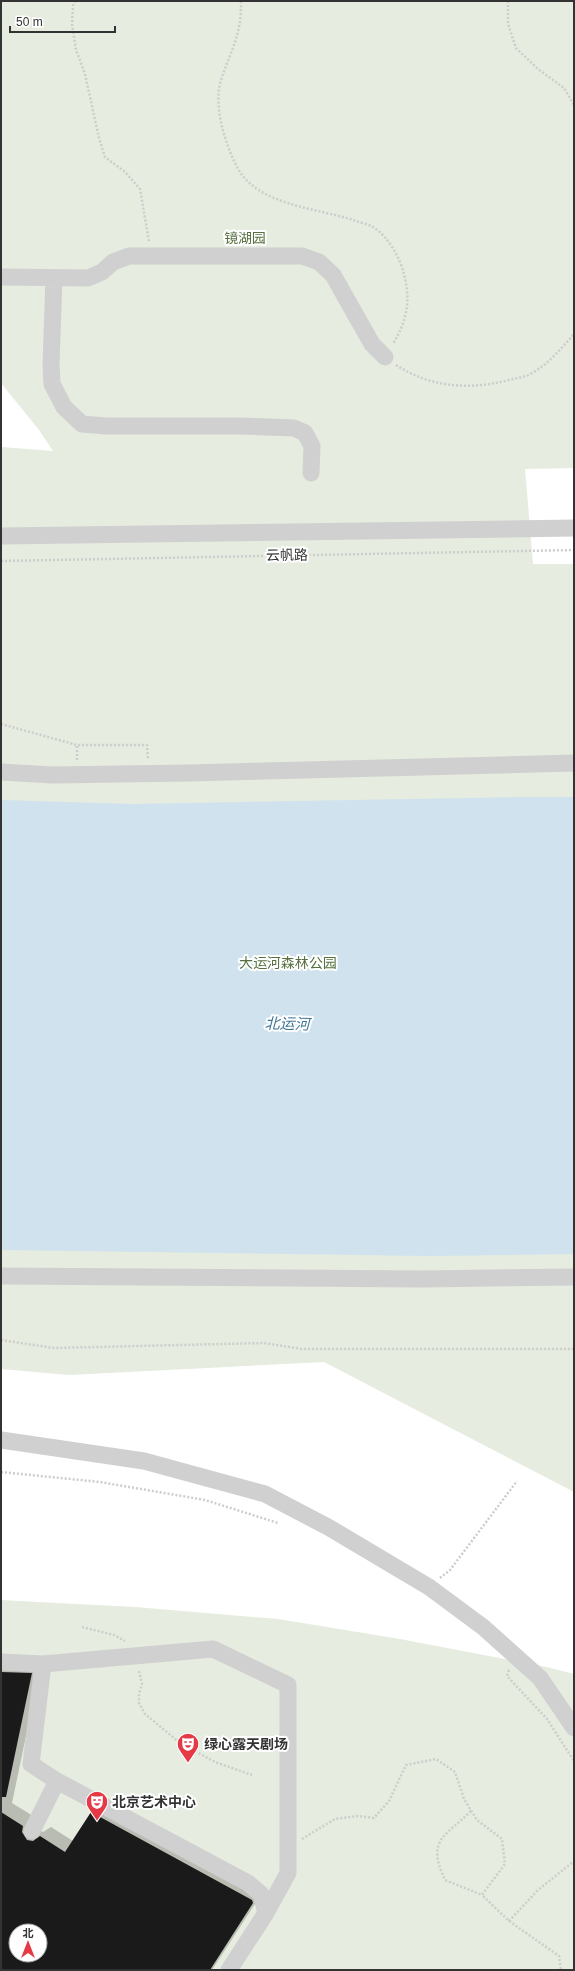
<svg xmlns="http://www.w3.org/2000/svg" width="575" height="1971" viewBox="0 0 575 1971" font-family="Helvetica,'Noto Sans SC',sans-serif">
<rect width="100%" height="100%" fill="#fff"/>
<!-- green -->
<path fill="#e6ecdf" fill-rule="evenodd" d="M1 1H574V468L525 469 533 564H574V1492L324 1362 69 1375 1 1369V447L53 451 39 430 1 383Z
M1 1600 135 1607 278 1619 400 1639 547 1667 574 1674V1970H1ZM16 1931H40V1955H16Z"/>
<!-- water -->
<path fill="#cfe2ee" d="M518 797H574V1254L428 1256 1 1250V800L133 804Z"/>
<!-- shadow -->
<path fill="#0003" fill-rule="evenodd" d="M1 1662 41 1664 12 1803 33 1816V1827L43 1832 51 1827 73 1841 92 1812 102 1803 262 1893 212 1970H1ZM16 1931H40V1955H16Z"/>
<!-- building -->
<path fill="#1a1a1a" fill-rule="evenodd" d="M1 1672 32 1673 6 1797H1Z
M1 1812 23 1826 22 1832 27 1840 33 1841 40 1836 65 1852 91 1812 252 1900 253 1903 210 1970H1ZM16 1931H40V1955H16Z"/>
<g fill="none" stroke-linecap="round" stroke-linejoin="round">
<!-- path -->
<path stroke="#cdcdcd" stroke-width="2.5" stroke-dasharray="2 2" stroke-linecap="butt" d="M76 1 73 5 72 24 76 50 85 74 99 138 105 157 125 172 140 189 149 241
M241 1C242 34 231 50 221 80 213 107 225 143 237 167 257 206 319 208 356 221 361 223 368 224 373 227 388 236 400 258 404 274 411 301 407 320 393 344
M508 1V24L516 48 538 69 564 88 574 105
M396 365C430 387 467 390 505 381 512 379 519 378 526 376 545 368 561 349 574 334
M1 561 574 550
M1 724 77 745H147L148 759
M77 760V745
M1 1340 54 1348 264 1343 302 1349H574
M1 1472 100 1482 205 1500 278 1523
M440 1578 450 1570 517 1481
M82 1627 114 1635 125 1641
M509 1670 507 1676 547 1719 574 1761
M139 1671 142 1684 139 1694V1703L145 1714 180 1743 215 1762 252 1775
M471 1811C445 1837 426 1839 445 1880L482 1895
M302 1839 335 1819 358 1816 374 1818 389 1801 406 1765 436 1759 455 1772 464 1799 477 1820 502 1839 505 1864 482 1895 509 1921 559 1956 561 1970
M509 1921 538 1890 574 1861"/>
<!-- minor -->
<path stroke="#d0d0d0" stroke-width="17" d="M1 277 88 278 102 272 113 262 129 256H302L319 262 333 275 372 344 385 357
M54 278 51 364 52 384 64 407 82 424 106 426H241L294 428 305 433 312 446 311 473
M1 536 574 528
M1 772 53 775 188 773 574 763
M1 1276 422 1279 574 1277
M1 1440 144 1461 265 1494 328 1527 429 1587 483 1627 540 1678 574 1728
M1 1662 43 1664 31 1764 57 1781 248 1883 261 1894 266 1913 229 1970
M43 1664 213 1649 288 1685V1873L266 1913
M32 1831 57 1781"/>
</g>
<!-- icons -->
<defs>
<g id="theatre-pin" transform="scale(1.15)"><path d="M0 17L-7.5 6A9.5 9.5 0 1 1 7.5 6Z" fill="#e63946" stroke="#fff"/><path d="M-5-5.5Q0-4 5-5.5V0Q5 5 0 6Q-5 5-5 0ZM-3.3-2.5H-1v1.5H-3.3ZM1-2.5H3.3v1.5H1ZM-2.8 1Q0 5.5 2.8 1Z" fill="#fff"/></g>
</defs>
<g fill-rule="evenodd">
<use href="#theatre-pin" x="188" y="1744"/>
<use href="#theatre-pin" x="97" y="1802"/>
</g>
<g text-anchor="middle" stroke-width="4" stroke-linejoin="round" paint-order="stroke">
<!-- park labels -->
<g font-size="14" fill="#56703f" stroke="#fff">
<text x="245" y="243">镜湖园</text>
<text x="288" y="968">大运河森林公园</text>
</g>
<!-- street labels -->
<g font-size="14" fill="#333" stroke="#fff">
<text transform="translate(287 555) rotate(-1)" y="5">云帆路</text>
</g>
<!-- poi labels -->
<g font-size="14" font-weight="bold" fill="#333" stroke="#fff" text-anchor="start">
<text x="204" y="1749">绿心露天剧场</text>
<text x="112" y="1807">北京艺术中心</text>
</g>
<!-- water labels -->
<g font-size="15" font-style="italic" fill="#3f7597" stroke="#fff">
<text transform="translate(287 1024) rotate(1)" y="5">北运河</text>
</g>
</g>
<!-- border -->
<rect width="575" height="1971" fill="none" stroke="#333333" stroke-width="4"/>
<!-- north arrow -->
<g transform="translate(28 1943)"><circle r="19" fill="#ffffff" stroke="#adadad"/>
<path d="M0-3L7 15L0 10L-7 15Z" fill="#e63946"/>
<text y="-6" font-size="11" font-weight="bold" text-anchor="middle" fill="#333333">北</text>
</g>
<!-- scale -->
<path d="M10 26v6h105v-6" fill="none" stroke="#333333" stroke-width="2"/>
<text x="16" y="26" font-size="12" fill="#333333" stroke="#ffffff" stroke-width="3" paint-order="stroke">50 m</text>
</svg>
